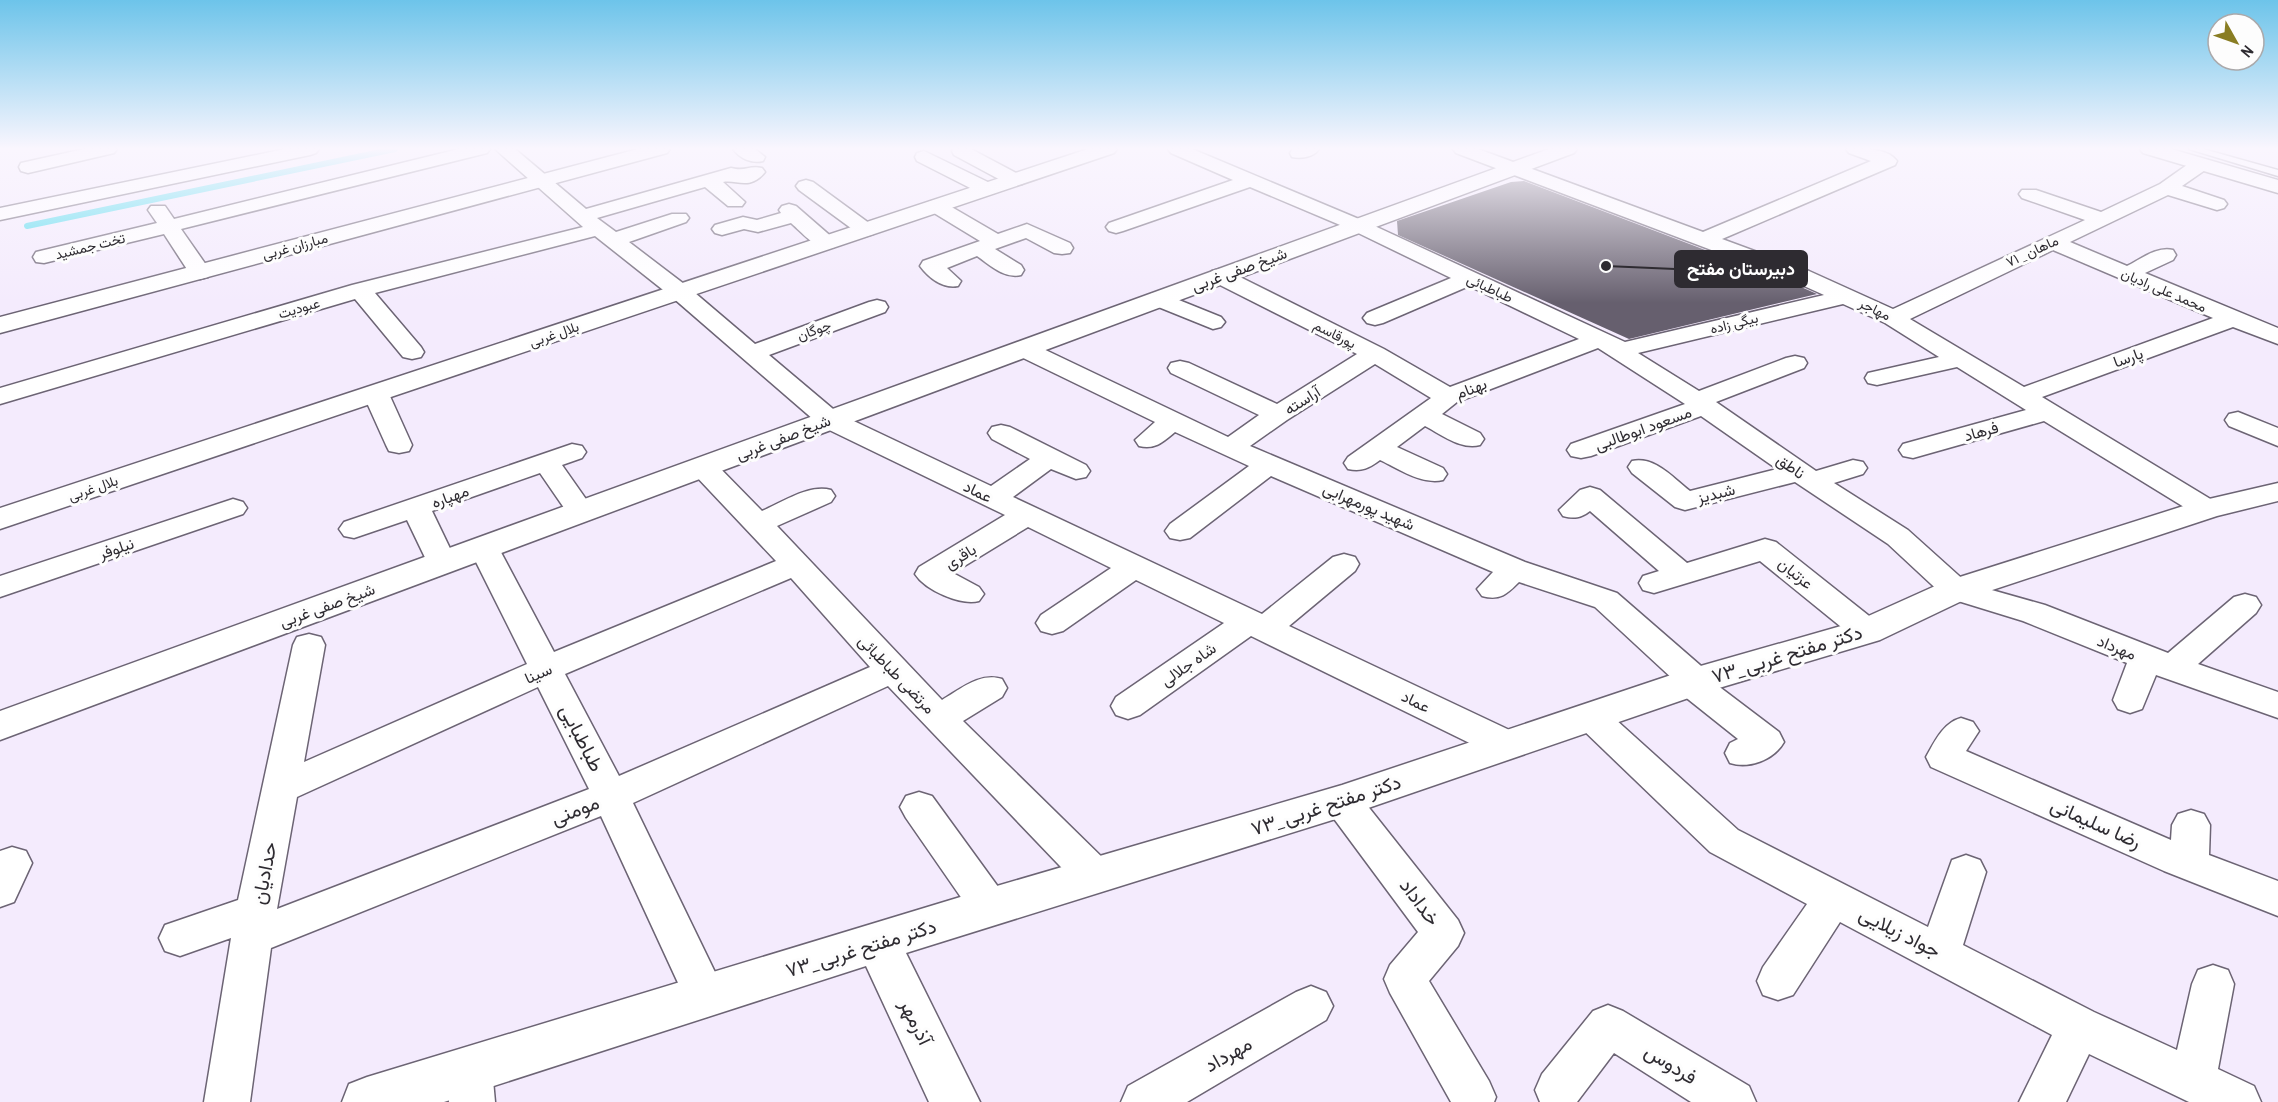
<svg xmlns="http://www.w3.org/2000/svg" width="2278" height="1102" viewBox="0 0 2278 1102" font-family="'Archivo Narrow',Vazirmatn,sans-serif">
<rect width="100%" height="100%" fill="#f4ebfd"/>
<g fill="none" stroke-linecap="round" stroke-linejoin="round">
<!-- stream -->
<path stroke="#56dcee" stroke-width="6" d="M27 226 395 149"/>
</g>
<!-- building -->
<path fill="#665f6e" d="M1524 181 1792 283 1817 294 1629 339 1398 235 1397 221 1511 182Z"/>
<g fill="none" stroke-linecap="round" stroke-linejoin="round">
<!-- service casing -->
<g stroke="#6c6474" stroke-width="3">
<path id="service" d="M2189 149H2203L2278 170V176Z"/>
</g>
<!-- minor casing -->
<g stroke="#6c6474" stroke-width="3">
<path id="minor" d="M84 149H117L114 153 28 173 21 171 19 167 21 163Z
M285 149H319L316 153 310 155 0 220V208Z
M459 149H490L487 153 181 229 211 272 208 277 200 279 192 277 164 234 44 263 36 262 33 257 36 252 157 223 148 210 151 206H165L174 219Z
M495 149H515L586 209 731 168C746 172 748 165 762 168L765 172C750 191 736 179 723 182L745 202 742 206H728L705 187 597 218 616 232 672 214H686L689 218 686 222 629 242 688 287 755 344 869 302 877 300 885 302 888 307 885 312 769 355 839 414 991 486 1030 459 992 439 988 433 992 427 1001 425 1010 427 1086 465 1090 471 1086 477 1076 479 1051 469 1013 497 1262 614 1333 557 1344 554 1355 557 1359 564 1355 571 1289 626 1520 735 1525 745 1520 755 1507 759 1494 755 1251 636 1140 715 1128 719 1116 715 1111 706 1116 697 1224 623 1136 580 1063 631 1052 634 1041 631 1036 623 1041 615 1111 568 1028 527 953 573 979 587 984 594 979 601C961 606 925 590 915 574L919 567 1005 515 821 426 672 297 595 236 375 293 421 347 424 352 421 357 412 359 403 357 355 299 0 404V388L352 285 583 227Z
M733 149H755L765 157 763 161C752 164 739 158 733 149Z
M953 149H971L1022 176 1025 180 1022 184H1008L954 155 952 151Z
M1168 149H1192L1366 222 1625 342 1824 295 1793 281 1456 153 1453 149H1478L1703 232 1871 161 1849 153 1846 149C1862 149 1887 147 1897 161L1895 165 1722 239 1809 271 1893 309 2085 220 2022 198 2019 194 2022 190H2036L2101 212 2160 184 2194 160H2208L2210 164 2208 168 2182 186 2224 200 2227 204 2224 208 2217 210 2168 195 2070 242 2127 266C2141 259 2157 246 2173 250L2176 255 2173 260 2145 273 2278 328V344L2233 327 2042 397 2217 503 2221 509 2217 515 2207 518 2197 515 2044 421 1913 458 1903 456 1899 450 1903 444 2026 410 1957 367 1877 385 1868 383 1865 378 1868 373 1939 357 1885 323 1843 304 1638 353 1699 391 1786 358 1795 356 1804 358 1807 363 1804 368 1716 402 1816 471 1853 460 1863 462 1867 468 1863 474 1834 483 1908 530 1967 583 2045 605 2168 653 2234 597 2245 594 2256 597 2261 605 2256 613 2198 664 2278 692V718L2156 675 2142 709 2130 713 2118 709 2113 700 2127 663 2023 621 1945 597 1888 544 1795 482 1685 510 1675 507 1632 473 1628 467 1632 461C1655 456 1673 478 1690 491L1777 469 1701 416 1591 456 1581 458 1571 456 1567 450 1571 444 1685 404 1598 348 1457 402 1442 414 1480 433 1484 439 1480 445C1461 450 1442 435 1425 426L1397 447 1443 468 1447 474 1443 480C1422 485 1399 469 1380 460 1369 468 1362 472 1348 469L1344 463 1348 457 1431 398 1375 364 1287 420 1250 446 1525 562 1617 593 1708 672 1713 682 1779 732 1784 742C1774 760 1749 769 1730 763L1725 753 1730 743 1738 739 1679 692 1675 681 1595 607 1519 582C1507 594 1500 601 1482 596L1477 589 1493 572 1271 476 1190 538 1180 540 1170 538 1165 531 1170 524 1249 466 1175 432C1163 442 1155 450 1139 446L1135 440 1155 422 1017 355 1014 350 1017 345 1026 343 1035 345 1228 437 1259 415 1171 373 1168 368 1171 363 1180 361 1189 363 1277 404 1357 354 1212 281 1209 276 1212 271 1220 269 1228 271 1384 349 1450 387 1579 339 1469 286 1383 323 1375 325 1367 323 1363 318 1367 313 1451 278 1352 230 1250 187 1123 231 1116 233 1109 231 1106 227 1109 223 1233 180 1171 153ZM2053 250 2213 318 2024 387 1910 319Z
M1293 149H1319C1314 157 1301 159 1292 157L1290 153Z
M924 151 994 185 997 189 994 193H980L917 161 915 157 917 153Z
M806 180 813 182 873 226 876 230 873 234 866 236 859 234 799 190 796 186 799 182Z
M936 200 943 202 998 234 1027 224 1070 243 1073 248 1070 253 1062 254 1054 253 1026 238 995 249 1021 265 1024 270 1021 275C1004 279 990 265 977 256L947 268 961 281 958 286C943 289 929 278 920 266L923 261 980 241 929 210 926 206 929 202Z
M789 204 796 206 834 239 838 243 834 247C817 252 804 234 791 223L758 232 744 229 722 235 715 233 712 229 715 225 743 217 757 220 781 213 779 210 782 206Z
M1159 292 1221 317 1225 322 1221 327 1213 329 1151 304 1148 299 1151 294Z
M376 386 385 389 389 394 412 445 409 451 399 453 389 451 386 445 363 394 367 389Z
M2238 412 2278 428V446L2229 426 2225 420 2229 414Z
M572 444 582 446 586 452 582 458 562 465 595 512 591 518 581 521 571 518 540 473 432 511 457 563 453 570 442 573 431 570 407 520 354 538 344 536 339 529 344 522Z
M703 459 713 461 762 511C783 502 809 484 831 490L835 496 831 502 777 526 942 700C961 689 980 672 1002 679L1007 688 1002 697 963 721 1109 864 1115 876 1109 888 1095 893 1081 888 888 686 633 803 727 997 721 1011 706 1017 691 1011 601 816 271 948 250 1102H204L231 938 180 956 165 951 159 938 165 925 238 900 293 645 297 637 309 634 321 637 325 645 304 762 527 664 469 548 473 541 484 538 495 541 554 652 776 561 693 473 689 467 693 461ZM791 578 870 667 619 776 565 674ZM538 687 589 789 277 909 297 797Z
M1590 487 1600 490 1687 563 1765 539 1776 542 1878 623 1883 631 1878 639 1867 642 1856 639 1760 561 1654 593 1643 590 1639 583 1643 576 1659 571 1590 511C1581 518 1574 519 1563 516L1559 510 1580 490Z
M233 499 243 502 247 508 243 514 0 597V576Z
M1592 705 1604 709 1738 830 1928 927 1952 860 1966 855 1980 860 1986 872 1963 945 2094 1012 2177 1050 2192 984 2198 970 2213 965 2228 970 2234 984 2218 1069 2254 1086 2261 1102H2189L2089 1054 2066 1102H2019L2052 1035 1840 922 1793 995 1778 1000 1763 995 1757 981 1763 967 1807 904 1710 852 1580 727 1575 718 1580 709Z
M1961 718 1973 722 1979 731 1966 751 2171 840 2172 825 2178 814 2191 810 2204 814 2210 825 2209 855 2278 881V916L2164 871 1931 767 1926 757C1935 741 1943 723 1961 718Z
M1342 786 1355 790 1458 920 1464 933 1458 946 1429 981 1489 1081 1496 1097 1494 1102H1451L1390 993 1384 979 1390 965 1418 932 1329 812 1323 801 1329 790Z
M919 792 932 796 1004 895 1010 907 1004 919 990 924 976 919 906 818 900 807 906 796Z
M12 847 26 851 32 863 14 902 0 907V851Z
M1311 986 1326 992 1333 1006 1326 1020 1187 1102H1121L1128 1086 1296 992Z
M1608 1005 1623 1011 1749 1086 1756 1102H1691L1614 1053 1577 1102H1540L1535 1090 1542 1074 1593 1011Z
M469 1047 485 1054 492 1069 495 1102H449L446 1069 453 1054Z"/>
</g>
<!-- tertiary casing -->
<g stroke="#6c6474" stroke-width="3">
<path id="tertiary" d="M638 149H670L667 153 0 333V317Z
M1088 149H1117L1114 153 0 529V508Z
M1549 149H1577L1574 153 0 740V711Z
M2278 483V501L2217 516 1968 598 1880 640 1709 691 1342 817 906 953 980 1102H929L866 966 444 1102H342L349 1084 367 1077 990 888 1342 785 1683 671 1855 622 1944 582 2196 502Z"/>
</g>
<!-- primary casing -->
<g stroke="#6c6474" stroke-width="3">
<path id="primary" d="M2140 149H2171L2278 180V193L2143 153Z"/>
</g>
<!-- service -->
<use href="#service" fill="#fff" fill-rule="evenodd"/>
<!-- minor -->
<use href="#minor" fill="#fff" fill-rule="evenodd"/>
<!-- tertiary -->
<use href="#tertiary" fill="#fff" fill-rule="evenodd"/>
<!-- primary -->
<use href="#primary" fill="#fff" fill-rule="evenodd"/>
</g>
<!-- sky -->
<linearGradient id="sky" x2="0" y2="1"><stop stop-color="#6dc4ea"/><stop offset="0.49" stop-color="#faf6fe"/><stop offset="1" stop-color="#faf6fe" stop-opacity="0"/></linearGradient>
<rect width="2278" height="303" fill="url(#sky)"/>
<g text-anchor="middle" stroke-width="6" stroke-linejoin="round" paint-order="stroke">
<!-- far-street labels -->
<g font-size="14" fill="#2e2b31" stroke="#fdfdfd">
<text transform="translate(90 246) rotate(-14)" y="5">تخت جمشید</text>
<text transform="translate(295 246) rotate(-15)" y="5">مبارزان غربی</text>
<text transform="translate(2032 251) rotate(-25)" y="5">۷۱ _ماهان</text>
<text transform="translate(1490 288) rotate(25)" y="5">طباطبائی</text>
<text transform="translate(2164 290) rotate(23)" y="5">محمد علی رادیان</text>
<text transform="translate(299 308) rotate(-16)" y="5">عبودیت</text>
<text transform="translate(1875 309) rotate(26)" y="5">مهاجر</text>
<text transform="translate(1734 323) rotate(-14)" y="5">بیگی زاده</text>
<text transform="translate(814 330) rotate(-20)" y="5">چوگان</text>
<text transform="translate(554 334) rotate(-19)" y="5">بلال غربی</text>
<text transform="translate(1335 334) rotate(27)" y="5">پورقاسم</text>
<text transform="translate(93 488) rotate(-19)" y="5">بلال غربی</text>
</g>
<!-- street labels -->
<g font-size="16" fill="#2e2b31" stroke="#fdfdfd">
<text transform="translate(1239 269) rotate(-20)" y="6">شیخ صفی غربی</text>
<text transform="translate(2128 357) rotate(-20)" y="6">پارسا</text>
<text transform="translate(1471 388) rotate(-21)" y="6">بهنام</text>
<text transform="translate(1302 400) rotate(-32)" y="6">آراسته</text>
<text transform="translate(1643 428) rotate(-20)" y="6">مسعود ابوطالبی</text>
<text transform="translate(1981 431) rotate(-16)" y="6">فرهاد</text>
<text transform="translate(783 437) rotate(-21)" y="6">شیخ صفی غربی</text>
<text transform="translate(1791 466) rotate(35)" y="6">ناطق</text>
<text transform="translate(978 491) rotate(26)" y="6">عماد</text>
<text transform="translate(1716 493) rotate(-14)" y="6">شبدیز</text>
<text transform="translate(450 496) rotate(-20)" y="6">مهپاره</text>
<text transform="translate(1369 506) rotate(23)" y="6">شهید پورمهرابی</text>
<text transform="translate(116 548) rotate(-19)" y="6">نیلوفر</text>
<text transform="translate(960 556) rotate(-32)" y="6">باقری</text>
<text transform="translate(1796 573) rotate(39)" y="6">عزتیان</text>
<text transform="translate(327 605) rotate(-20)" y="6">شیخ صفی غربی</text>
<text transform="translate(2117 647) rotate(22)" y="6">مهرداد</text>
<text transform="translate(1188 664) rotate(-35)" y="6">شاه جلالی</text>
<text transform="translate(538 673) rotate(-24)" y="6">سینا</text>
<text transform="translate(897 674) rotate(46)" y="6">مرتضی طباطبائی</text>
<text transform="translate(1416 701) rotate(26)" y="6">عماد</text>
</g>
<!-- near-street labels -->
<g font-size="20" fill="#2e2b31" stroke="#fdfdfd">
<text transform="translate(1787 654) rotate(-17)" y="7">۷۳_دکتر مفتح غربی</text>
<text transform="translate(582 738) rotate(63)" y="7">طباطبایی</text>
<text transform="translate(1326 805) rotate(-18)" y="7">۷۳_دکتر مفتح غربی</text>
<text transform="translate(575 810) rotate(-21)" y="7">مومنی</text>
<text transform="translate(2096 823) rotate(24)" y="7">رضا سلیمانی</text>
<text transform="translate(264 873) rotate(-79)" y="7">حدادیان</text>
<text transform="translate(1420 902) rotate(53)" y="7">خداداد</text>
<text transform="translate(1900 932) rotate(27)" y="7">جواد زیلایی</text>
<text transform="translate(861 948) rotate(-17)" y="7">۷۳_دکتر مفتح غربی</text>
<text transform="translate(916 1022) rotate(64)" y="7">آذرمهر</text>
<text transform="translate(1228 1054) rotate(-30)" y="7">مهرداد</text>
<text transform="translate(1671 1064) rotate(32)" y="7">فردوس</text>
</g>
</g>
<!-- callouts -->
<path fill="none" stroke="#2e2b31" stroke-width="2" d="M1606 266L1675 269"/>
<circle fill="#2e2b31" stroke="#fdfdfd" stroke-width="2" cx="1606" cy="266" r="6"/>
<rect fill="#2e2b31" stroke="#2e2b31" stroke-width="2" x="1675" y="251" width="132" height="36" rx="6"/>
<g font-size="18" text-anchor="middle" font-weight="bold" fill="#fff">
<text x="1741" y="275">دبیرستان مفتح</text>
</g>
<!-- north arrow -->
<g transform="translate(2236 42) rotate(130)"><circle r="28" fill="#fdfdfd" stroke="#aaa9ab" stroke-width="1.5"/>
<path d="M0-4.5L10 22L0 15L-10 22Z" fill="#897d23"/>
<text y="-9" font-size="16" font-weight="bold" text-anchor="middle" fill="#2e2b31">N</text>
</g>
</svg>
